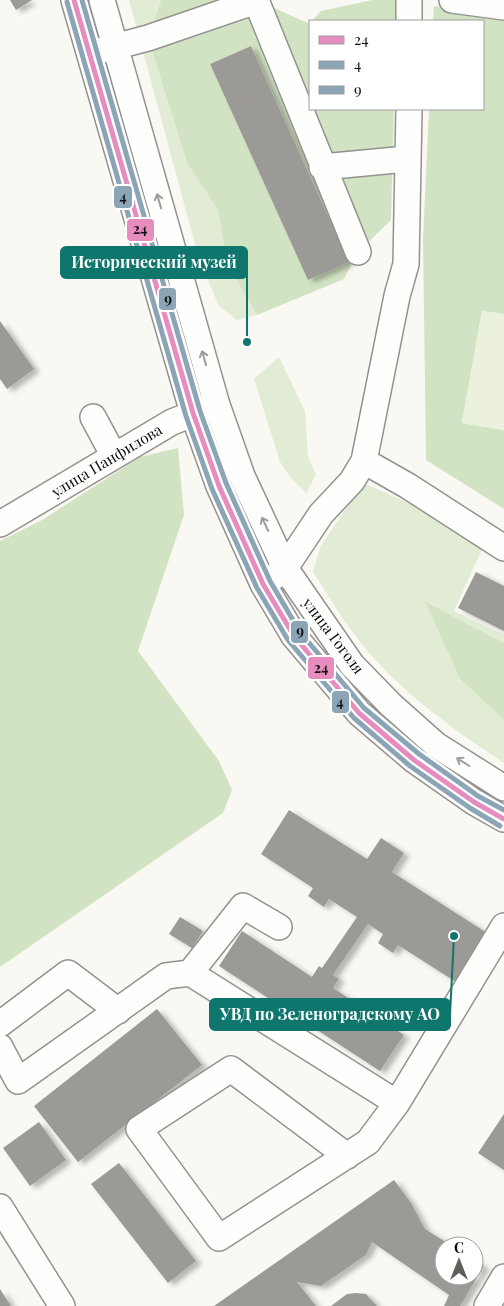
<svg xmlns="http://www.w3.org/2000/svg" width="504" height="1306" viewBox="0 0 504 1306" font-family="'Playfair Display',serif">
<defs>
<filter id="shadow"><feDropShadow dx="5.5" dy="3" stdDeviation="2.5" flood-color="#0004"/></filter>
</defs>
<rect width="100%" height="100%" fill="#faf8f2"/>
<!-- green -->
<path fill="#e2ecd4" d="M129 0H161L148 38 187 163 218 210 225 250 236 279 257 315 237 320 219 306 199 259Z
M279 357 305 411 308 456 316 475 306 493 292 479 280 462 254 379Z
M363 483 418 507 482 549 454 611 504 635V643L426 601 460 679 504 720V763C447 725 392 686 351 630 337 612 326 591 313 572L320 547Z"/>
<!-- forest -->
<path fill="#d2e3c3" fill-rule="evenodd" d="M161 0H256L310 24V109H394L391 220 358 252 344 279 257 315 236 279 225 250 218 210 187 163 148 38ZM251 46 349 261 309 280 210 64Z
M372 0H396V21H312L321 11Z
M434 6 504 14V314L482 311 462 423 504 430V509L426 460 423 239 429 109H483V21H433Z
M178 448 184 515 138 651 219 761 232 790 223 813 0 967V541L42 520 140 457Z
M425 601 504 643V720L460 679Z"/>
<!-- pitch -->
<path fill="#ebf1dd" d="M482 311 504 314V430L462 423Z"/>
<!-- building -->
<path fill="#9c9a97" filter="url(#shadow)" d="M10 0H32L16 10Z
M251 46 349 262 308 280 210 64Z
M0 321 34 369 7 389 0 379Z
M476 572 504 586V631L458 608Z
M289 810 367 859 381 838 404 853 392 872 487 933 456 982 398 945 393 953 378 943 383 934 368 924 333 975 339 979 333 988 404 1035 380 1071 219 966 242 931 312 977 319 966 322 968 357 917 329 899 324 907 308 896 313 888 261 854Z
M180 917 203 931 192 948 169 934Z
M157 1009 202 1065 78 1162 34 1106Z
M504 1114V1170L478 1153Z
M39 1122 66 1160 30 1186 3 1148Z
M119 1163 196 1261 168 1283 91 1184Z
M394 1180 411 1203 425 1229 452 1246H444V1276H474V1260L484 1266 460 1306H444L449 1295 372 1242 366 1255 321 1286 297 1282 316 1306H214Z
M0 1289 11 1306H0Z
M356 1293 366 1294 377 1306H331L347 1294Z"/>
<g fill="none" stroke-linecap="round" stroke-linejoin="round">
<!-- minor casing -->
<g stroke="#939290" stroke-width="28">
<path id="minor" d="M74 0 193 413 219 486 263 584 294 636 359 713 414 760 474 802 504 819
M102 0 217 405 242 476 285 568 352 665 391 705 436 745 504 788
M256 0 358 252
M409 0V21
M452 0 504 7
M99 51 148 38 256 1
M322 167 407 159
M93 417 114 456
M364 461 408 486 504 548
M0 524 172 422 208 408
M274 577 285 568 321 514 352 481 364 461 397 296 406 264 409 109
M190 973 243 906 279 927
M0 1024 68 973 118 1011
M0 1047 18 1081 166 976 190 973 397 1103
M347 1156 231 1069 139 1129 219 1238 368 1142 397 1103 504 926
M0 1207 62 1306
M487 1306 504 1277"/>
</g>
<!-- minor -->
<use href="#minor" stroke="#fefefd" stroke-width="25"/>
<!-- bus-1 casing -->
<g stroke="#fff" stroke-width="9">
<path id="bus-1" d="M74 0 193 413 219 486 263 584 294 636 359 713 414 760 474 802 504 819"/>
</g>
<!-- bus-2 casing -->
<g stroke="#fff" stroke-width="9">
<path id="bus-2" d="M67 2 186 416 212 489 257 588 288 640 354 718 410 766 470 808 500 826"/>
</g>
<!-- bus-3 casing -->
<g stroke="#fff" stroke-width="9">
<path id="bus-3" d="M82 0 200 411 226 483 270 581 300 632 364 708 419 754 478 796 504 810"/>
</g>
<!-- bus-1 -->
<use href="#bus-1" stroke="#e78cbe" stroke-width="5"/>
<!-- bus-2 -->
<use href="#bus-2" stroke="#8ba5b6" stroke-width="5"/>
<!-- bus-3 -->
<use href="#bus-3" stroke="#8ba5b6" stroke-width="5"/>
</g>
<!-- one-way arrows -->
<defs><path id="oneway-shaft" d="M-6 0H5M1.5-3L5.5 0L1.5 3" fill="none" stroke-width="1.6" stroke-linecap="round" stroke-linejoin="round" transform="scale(1.25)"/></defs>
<g stroke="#9d9d9d">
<use href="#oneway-shaft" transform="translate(159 201) rotate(-106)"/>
<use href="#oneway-shaft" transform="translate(204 358) rotate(-106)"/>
<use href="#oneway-shaft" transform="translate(265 524) rotate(-115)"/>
<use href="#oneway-shaft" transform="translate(463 762) rotate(-148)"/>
</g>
<g text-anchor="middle" stroke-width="5" stroke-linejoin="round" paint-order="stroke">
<!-- street labels -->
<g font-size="15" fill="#0c0c0c" stroke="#fff">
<text transform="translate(107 461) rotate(-31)" y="5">улица Панфилова</text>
<text transform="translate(333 636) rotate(53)" y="5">улица Гоголя</text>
</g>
</g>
<!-- callouts -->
<path fill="none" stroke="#0f766e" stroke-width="2" d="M247 342L247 263M454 936L450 1015"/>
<g fill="#0f766e" stroke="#fff" stroke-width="2">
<circle cx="247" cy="342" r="5"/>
<circle cx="454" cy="936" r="5"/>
</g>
<g fill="#0f766e" stroke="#0f766e" stroke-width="2">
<rect x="61" y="247" width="186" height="31" rx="5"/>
<rect x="210" y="999" width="240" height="31" rx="5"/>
</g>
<g font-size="16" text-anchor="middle" font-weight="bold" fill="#fff">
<text x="154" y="268">Исторический музей</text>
<text x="330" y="1020">УВД по Зеленоградскому АО</text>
</g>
<g stroke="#fff" stroke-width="2">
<rect x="113" y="185" width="20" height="24" rx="5" fill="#8ba5b6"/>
<rect x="126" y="218" width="29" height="24" rx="5" fill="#e78cbe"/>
<rect x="158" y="287" width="19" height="24" rx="5" fill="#8ba5b6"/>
<rect x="290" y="620" width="19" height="24" rx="5" fill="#8ba5b6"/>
<rect x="307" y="656" width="28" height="24" rx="5" fill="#e78cbe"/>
<rect x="331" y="690" width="19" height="24" rx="5" fill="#8ba5b6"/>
</g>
<g font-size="14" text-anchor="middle" font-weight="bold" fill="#111">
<text x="123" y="202">4</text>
<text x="140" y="234">24</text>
<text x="168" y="304">9</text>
<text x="300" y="636">9</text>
<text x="321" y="673">24</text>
<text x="340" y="707">4</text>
</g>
<!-- legend -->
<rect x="309" y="20" width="175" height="90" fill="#ffffff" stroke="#9e9e9e"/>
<rect x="319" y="36" width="25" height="8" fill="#e78cbe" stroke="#9e9e9e"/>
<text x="354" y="45" font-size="15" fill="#0c0c0c">24</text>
<rect x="319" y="61" width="25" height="8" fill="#8ba5b6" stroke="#9e9e9e"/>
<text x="354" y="70" font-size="15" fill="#0c0c0c">4</text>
<rect x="319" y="86" width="25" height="8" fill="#8ba5b6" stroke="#9e9e9e"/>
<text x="354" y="95" font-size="15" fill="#0c0c0c">9</text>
<!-- north arrow -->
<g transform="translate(459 1261)"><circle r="24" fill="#ffffff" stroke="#9e9e9e"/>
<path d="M0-4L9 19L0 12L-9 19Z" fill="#5f5f5c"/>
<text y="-8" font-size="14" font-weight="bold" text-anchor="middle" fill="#0c0c0c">С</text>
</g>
</svg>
